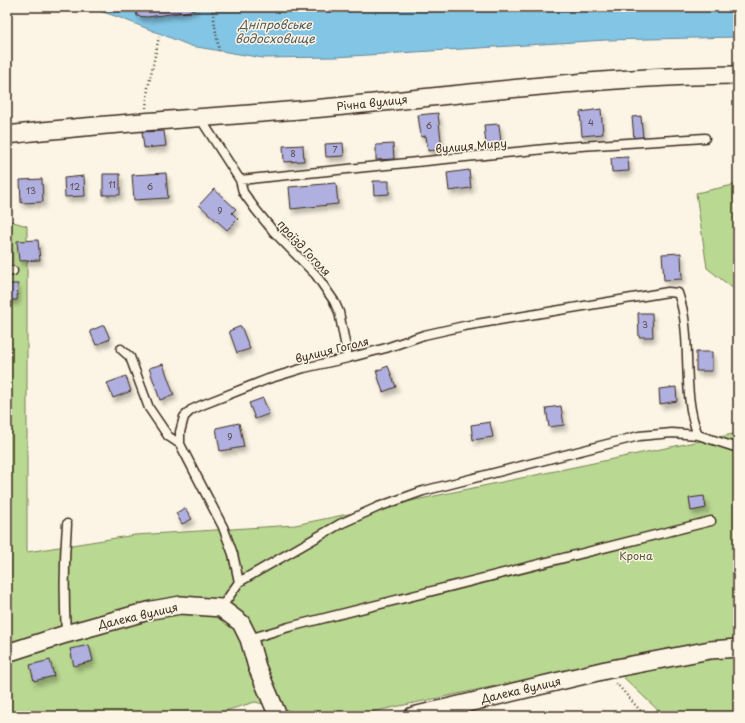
<svg xmlns="http://www.w3.org/2000/svg" width="745" height="723" viewBox="0 0 745 723" font-family="'Playpen Sans',sans-serif">
<defs>
<filter id="shadow"><feDropShadow dx="2.5" dy="4.5" stdDeviation="2" flood-color="#0004"/></filter>
</defs>
<rect width="100%" height="100%" fill="#fcf5e5"/>
<filter id="ink" filterUnits="userSpaceOnUse"><feTurbulence type="fractalNoise" baseFrequency=".025" numOctaves="2"/><feDisplacementMap in="SourceGraphic" scale="8" xChannelSelector="R" yChannelSelector="G"/><feConvolveMatrix kernelMatrix="1 2 1 2 8 2 1 2 1" color-interpolation-filters="sRGB"/></filter>
<g filter="url(#ink)">
<!-- green -->
<path fill="#b9d891" stroke="#7a8158" d="M738 184V367L735 290 707 268 696 193Z
M7 220 27 226V552L135 535 295 525 738 433V640H725L615 661 352 716H311L255 702 208 716H7Z
M726 655 738 656V716H664L620 674Z"/>
<!-- water -->
<path fill="#83c5e4" stroke="#668795" d="M88 7H738V37L606 40 336 57 263 58 191 46 118 17Z"/>
<!-- building -->
<path fill="#afafe0" stroke="#3b2a1e" filter="url(#shadow)" d="M136 7H195L196 9 186 12 147 17 137 16Z
M601 109 603 134 582 136 580 112Z
M438 113 442 149 428 151 426 136 421 137 418 115Z
M641 116 643 138 634 139 632 117Z
M499 124 501 143 486 145 484 125Z
M164 131 166 146 144 148 142 132Z
M343 143 344 156 326 157 325 144Z
M393 144 394 159 376 160V145Z
M303 145 304 161 284 162 283 146Z
M628 157 629 171 612 172 611 158Z
M469 170 471 188 449 191 447 173Z
M166 173 168 198 134 200 132 175Z
M103 174H120V195H103Z
M84 176 85 196 65 197 64 178Z
M42 179 43 202 21 203 20 180Z
M373 181H389V194L374 195Z
M336 183 338 204 291 209 289 187Z
M214 189 236 209 232 213 238 219 227 230 199 205Z
M9 240 10 264H7V241Z
M38 240 40 260 19 261 17 241Z
M681 253 682 279 664 280 662 254Z
M7 284H18L17 300H7Z
M638 313H652L653 337H639Z
M104 325 110 339 96 345 90 331Z
M241 326 250 349 237 353 229 331Z
M696 352H712V371H696Z
M163 364 174 395 160 400 149 368Z
M388 366 396 387 383 392 376 371Z
M126 376 131 391 113 398 107 383Z
M676 387 677 401 660 404 659 389Z
M263 398 269 414 255 419 249 403Z
M561 406 564 425 549 427 546 408Z
M490 422 493 437 473 440 471 425Z
M239 423 244 447 220 451 216 428Z
M704 496 706 508 691 511 689 498Z
M185 508 192 519 182 524 176 513Z
M89 645 93 661 74 666 70 649Z
M50 660 54 676 34 681 30 665Z"/>
<g fill="none" stroke-linecap="round" stroke-linejoin="round">
<!-- service casing -->
<g stroke="#3b2a1e" stroke-width="11">
<path id="service" d="M200 118 240 180 243 192 256 210 274 232 316 275 334 301 339 312 348 358
M240 180 565 147 705 138
M7 271H13
M121 349 130 357 149 408 168 436 180 444
M239 582 233 554 223 527 180 444V432L184 417 191 410 202 405 268 379 304 368 348 358 386 348 424 335 464 326 668 292 678 293C694 338 680 390 698 435
M221 608 239 582 340 524 378 507 423 491 639 436 672 433 698 435 738 448
M66 634C64 597 64 561 67 524
M249 639 289 627 711 521"/>
</g>
<!-- minor casing -->
<g stroke="#3b2a1e" stroke-width="20">
<path id="minor" d="M7 135C116 122 225 117 334 107 468 94 603 76 738 75
M7 653 66 634 152 610 181 605 221 608 241 623 249 639 257 667 278 716
M413 716 606 670 710 650 738 648"/>
</g>
<!-- path -->
<path stroke="#3b2a1e" stroke-width="2.5" stroke-dasharray="1 3" stroke-linecap="butt" d="M212 7 219 51
M146 108 148 88 159 37
M616 683 645 716"/>
<!-- service -->
<use href="#service" stroke="#fcf5e5" stroke-width="8"/>
<!-- minor -->
<use href="#minor" stroke="#fcf5e5" stroke-width="17"/>
</g>
</g>
<g text-anchor="middle" stroke-width="3" stroke-linejoin="round" paint-order="stroke">
<!-- number labels -->
<g font-size="9" fill="#584b4e">
<text x="591" y="126">4</text>
<text x="429" y="129">6</text>
<text x="335" y="153">7</text>
<text x="293" y="157">8</text>
<text x="112" y="188">11</text>
<text x="75" y="190">12</text>
<text x="150" y="190">6</text>
<text x="31" y="194">13</text>
<text x="220" y="214">9</text>
<text x="645" y="328">3</text>
<text x="230" y="440">9</text>
</g>
<!-- street labels -->
<g font-size="11" fill="#3b2a1e" stroke="#fcf5e5">
<text transform="translate(372 103) rotate(-6)" y="4">Річна вулиця</text>
<text transform="translate(471 146) rotate(-5)" y="4">вулиця Миру</text>
<text transform="translate(304 248) rotate(47)" y="4">проїзд Гоголя</text>
<text transform="translate(332 350) rotate(-14)" y="4">вулиця Гоголя</text>
<text transform="translate(138 616) rotate(-13)" y="4">Далека вулиця</text>
<text transform="translate(521 690) rotate(-13)" y="4">Далека вулиця</text>
</g>
<!-- park labels -->
<g font-size="11" fill="#5a563b" stroke="#fcf5e5">
<text x="636" y="560">Крона</text>
</g>
<!-- water labels -->
<g font-size="12" font-style="italic" fill="#515859" stroke="#fcf5e5">
<text x="275" y="29">Дніпровське<tspan x="275" dy="14">водосховище</tspan></text>
</g>
</g>
<!-- margin -->
<rect width="745" height="723" fill="none" stroke="#fcf5e5" stroke-width="24"/>
<rect x="12" y="12" width="721" height="699" fill="none" stroke="#3b2a1e" stroke-width="1.5" filter="url(#ink)"/>
</svg>
